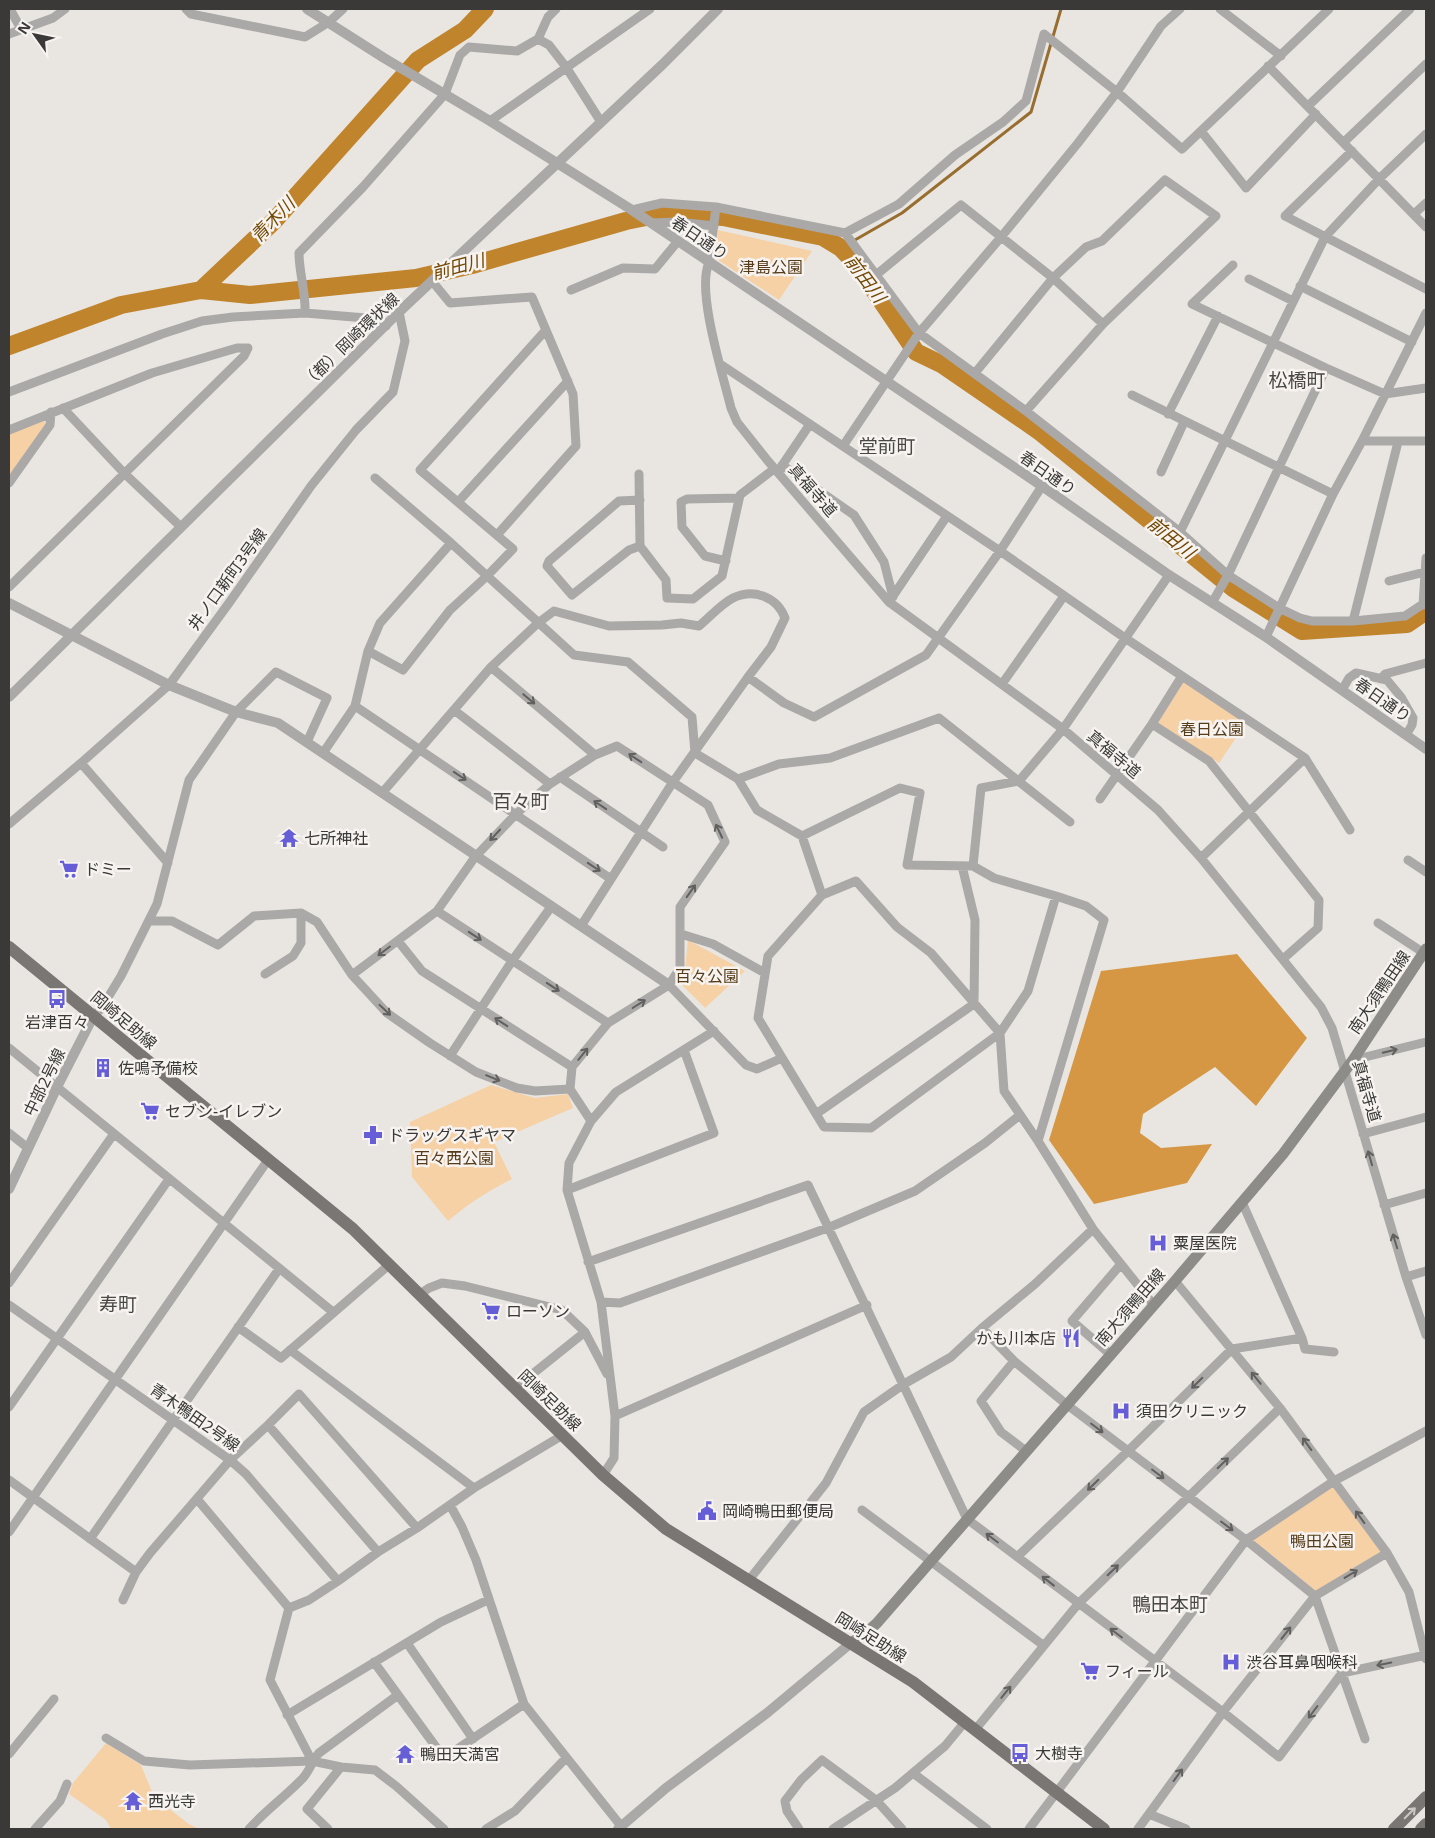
<svg xmlns="http://www.w3.org/2000/svg" width="1435" height="1838" viewBox="0 0 1435 1838" font-family="'Noto Sans','Noto Sans JP',sans-serif">
<rect width="100%" height="100%" fill="#e9e6e2"/>
<!-- green -->
<path fill="#f6d1a5" d="M718 230 812 251 779 300 715 258Z
M43 420 46 424 9 476V434Z
M1184 681 1246 723 1219 763 1158 723Z
M688 940 745 971 705 1008 681 984 685 969Z
M491 1085 535 1098 568 1094 573 1108 494 1142 512 1179C488 1191 468 1204 448 1221L412 1177 410 1122Z
M1333 1484 1381 1552 1316 1591 1253 1540Z
M106 1743 141 1765 154 1797 189 1824 199 1829H111L106 1820 69 1794 73 1783Z"/>
<!-- forest -->
<path fill="#d59743" d="M1237 954 1307 1038 1256 1106 1215 1067 1143 1114 1140 1133 1161 1148 1212 1144 1187 1183 1094 1204 1049 1140 1101 971Z"/>
<g fill="none" stroke-linecap="round" stroke-linejoin="round">
<!-- stream -->
<path stroke="#986e30" stroke-width="3" d="M841 248 902 213 1031 112 1061 9"/>
<!-- river -->
<path stroke="#c0842d" stroke-width="18" d="M201 290 250 295 416 278 472 265 626 221 666 213 723 217 823 237 841 248 857 265 916 352 943 365 1039 431 1233 588 1302 631 1407 624 1426 611
M9 346 121 305 201 290 273 222 418 60 465 30 485 9"/>
<!-- minor -->
<path stroke="#aba9a8" stroke-width="9" d="M10 9 21 29
M186 9 191 14 305 37 329 22 343 9
M1220 9 1281 56
M9 34 53 18 65 9
M538 39 548 17 556 9
M1268 66 1426 227
M1308 106 1410 9
M490 121 650 9
M1201 131 1246 188 1316 114
M1344 142 1426 64
M1352 151 1285 216 1426 289
M716 207 709 263C696 291 723 375 731 408L737 422 768 461 889 602 1063 729 1158 810 1201 858 1321 1007 1332 1028 1406 1277 1426 1335
M632 210 662 203 716 207 845 233 899 204 955 155 1003 122 1026 101 1044 34 1117 92 1182 149 1329 9
M1414 214 1426 203
M652 223 678 222 714 226
M845 233 919 333 1026 411 1180 532 1228 575 1279 608 1300 618 1312 621H1353L1405 616 1426 602
M1233 265 1192 304 1326 368 1385 394 1426 388
M876 275 961 205 1053 278 1103 324
M1249 279 1293 301
M432 281 450 303 532 297 573 394 576 446 497 535
M1300 286 1412 342
M571 290 623 268 655 269 678 241
M305 313C306 292 299 273 299 253L363 187 445 94 460 55 469 47 517 51 538 39 549 45 566 67 601 122
M720 364 1000 551 1125 638 1305 758 1350 830
M975 373 1053 278 1086 247 1102 241 1165 180 1216 216 1103 324 1026 411
M9 392 162 334 202 321 233 317 305 313 366 318 386 326
M1132 395 1333 494
M63 408 124 473 181 527
M1168 414 1218 316
M9 430 152 373 237 348H248L244 356 9 587
M1362 441H1426
M843 446 919 333 1002 236 1078 143 1117 92 1161 26 1180 9
M782 465 854 515 884 562 893 597
M779 470 810 424
M1161 472 1184 422
M639 474 640 546 666 580 667 598 693 599 722 576 740 495 774 469
M375 478 451 543 574 655 628 662 692 717 695 753
M9 483 50 425 51 412
M640 500 619 501 549 561 547 566 572 595 629 550 640 546
M458 502 568 381
M1180 532 1325 237 1379 179 1426 134
M726 561 705 556 682 527 681 502 687 499 739 498
M1389 581 1425 572
M891 599 947 516
M1212 603 1228 575 1326 368
M1423 605 1426 558
M1353 621 1398 442
M1266 637 1333 494 1362 441 1426 313
M368 651 403 670 450 610 487 576 513 549 420 470 545 331
M491 667 595 755
M1381 679 1385 674 1426 663
M1002 684 1064 596
M1342 690 1349 678 1356 673 1387 680 1401 697 1413 718 1412 725 1406 735
M355 706 611 879
M454 710 550 784
M1152 724 1209 761 1319 900 1318 928 1283 959
M323 753 355 706 368 651 380 623 451 543
M695 753 738 779 757 810 802 836 900 788 920 793 907 865 973 866
M81 763 168 863
M560 777 663 847
M738 779 779 764 830 758 939 718 1070 822
M382 793 491 667 538 623 554 611 609 626 662 625 681 623 699 626C710 617 721 604 733 598 754 588 777 597 785 618L771 647 748 677
M1100 799 1152 724 1182 676
M9 824 81 763 169 685 229 603 311 486 356 430 393 392 405 341 399 312
M802 836 822 895
M1201 858 1305 758
M1408 860 1426 872
M1056 896 1028 991 1000 1033 871 1128 824 1127 758 1018 768 956 822 895 856 881 897 927 931 953 1000 1033 1004 1091 1038 1141 1093 1229 1153 1304
M437 911 608 1023
M150 921H172L218 945 254 916 301 913 317 922 352 975 387 1013 430 1043 476 1072 517 1088 535 1091 570 1089
M1378 923 1424 953
M581 926 673 782 748 677 784 703 814 717 926 655 1000 551 1042 486
M681 934 713 944 765 973
M398 941 422 971 572 1067
M265 974 293 956 301 943V913
M352 975 437 911 475 857 516 814 550 784 595 755 617 746 708 805 725 842 680 907V968L669 985 608 1023 572 1067 570 1089 591 1121
M669 985 746 1065 757 1069 782 1058
M94 1015 101 1009 121 976 157 904 189 780 236 712 276 672 327 698 307 742
M9 1048 333 1312
M450 1056 512 961 551 907
M1353 1060 1426 1042
M816 1114 974 1004 975 920 962 866
M9 1133 28 1148
M1363 1134 1426 1117
M1038 1141 1104 920 1086 906 1056 896 994 878 973 866 981 788 1019 781 1063 729 1169 575
M567 1190 714 1133 684 1050
M1242 1202 1302 1338 1305 1349 1334 1352
M1384 1205 1426 1193
M588 1262 808 1185 967 1519 1223 1712 1279 1757 1342 1673 1426 1655
M1406 1277 1426 1271
M1175 1281 1280 1408 1387 1553 1409 1592 1426 1659
M9 1283 113 1135
M420 1294 429 1288 442 1283 465 1286 562 1310 585 1332 607 1374
M601 1302 620 1303 830 1227 915 1191 985 1143 1020 1115
M9 1305 230 1460 246 1474 338 1581
M238 1327 281 1358 390 1264
M982 1328 1014 1361 1066 1404 1246 1540 1315 1596 1365 1739
M290 1350 474 1488
M1110 1354 1072 1321 1121 1264
M1014 1361 981 1401 1001 1432 1026 1451
M515 1388 585 1332
M9 1407 169 1179
M615 1416 867 1305
M268 1425 378 1552
M603 1475 614 1458 615 1416 601 1302 567 1190 569 1163 591 1121 616 1092 714 1031
M9 1480 136 1572
M197 1499 289 1608
M450 1505 462 1527 476 1560 524 1704 621 1826
M862 1510 1043 1645
M9 1532 268 1160
M90 1539 279 1269
M1017 1557 1128 1451 1232 1349 1302 1338
M749 1580 826 1483 864 1412 904 1384 951 1357 982 1328 1035 1284 1093 1229
M123 1600 136 1572 150 1553 230 1460 268 1425 299 1394 417 1528
M289 1608 309 1600 338 1581 378 1552 417 1528 474 1488 563 1435
M289 1608 270 1680 312 1761
M407 1643 473 1739
M374 1662 444 1758 524 1704
M287 1715 441 1622 488 1600
M975 1730 1078 1604 1280 1408
M106 1738 144 1761 190 1765 312 1761 341 1767 375 1770 396 1786 444 1829
M9 1754 54 1699
M913 1773 987 1829
M1149 1814 1186 1829
M35 1829 60 1801 67 1784
M249 1829C265 1811 286 1796 303 1778 310 1770 312 1761 319 1753L398 1695
M328 1829 307 1809 341 1767
M486 1829 515 1811 566 1758
M799 1829 787 1811 785 1801 801 1780 822 1760 876 1800 902 1829
M833 1829 895 1788 945 1746 964 1723
M1029 1829 1246 1540 1334 1481 1426 1431
M1138 1829 1223 1712 1315 1596 1387 1553"/>
<!-- tertiary -->
<path stroke="#aba9a8" stroke-width="10" d="M307 9 384 58 490 121 632 210 1042 486 1169 575 1266 637 1426 749
M9 603 169 685 236 712 278 723 669 985
M9 697 399 312 663 64 718 9
M9 1189 57 1087 94 1015
M618 1829 666 1788 767 1713 851 1643"/>
<!-- secondary -->
<path stroke="#8e8c89" stroke-width="11" d="M851 1643 866 1633 877 1623 1175 1281 1283 1154 1353 1060 1426 949"/>
<!-- primary -->
<path stroke="#797674" stroke-width="12" d="M9 947 353 1229 603 1475 666 1529 913 1682 1104 1829
M1394 1829 1426 1797
M1421 1829 1426 1824"/>
</g>
<!-- one-way arrows -->
<defs><path id="oneway-shaft" d="M-6 0H5M1.5-3L5.5 0L1.5 3" fill="none" stroke-width="1.6" stroke-linecap="round" stroke-linejoin="round" transform="scale(1.25)"/></defs>
<g stroke="#62605f">
<use href="#oneway-shaft" transform="translate(529 699) rotate(40)"/>
<use href="#oneway-shaft" transform="translate(635 758) rotate(-147)"/>
<use href="#oneway-shaft" transform="translate(460 776) rotate(34)"/>
<use href="#oneway-shaft" transform="translate(600 805) rotate(-146)"/>
<use href="#oneway-shaft" transform="translate(719 831) rotate(-115)"/>
<use href="#oneway-shaft" transform="translate(495 835) rotate(133)"/>
<use href="#oneway-shaft" transform="translate(594 867) rotate(34)"/>
<use href="#oneway-shaft" transform="translate(691 891) rotate(-55)"/>
<use href="#oneway-shaft" transform="translate(475 936) rotate(33)"/>
<use href="#oneway-shaft" transform="translate(384 951) rotate(143)"/>
<use href="#oneway-shaft" transform="translate(553 987) rotate(33)"/>
<use href="#oneway-shaft" transform="translate(639 1004) rotate(-32)"/>
<use href="#oneway-shaft" transform="translate(385 1010) rotate(43)"/>
<use href="#oneway-shaft" transform="translate(501 1022) rotate(-147)"/>
<use href="#oneway-shaft" transform="translate(1390 1051) rotate(-13)"/>
<use href="#oneway-shaft" transform="translate(583 1054) rotate(-51)"/>
<use href="#oneway-shaft" transform="translate(493 1078) rotate(22)"/>
<use href="#oneway-shaft" transform="translate(1370 1158) rotate(-106)"/>
<use href="#oneway-shaft" transform="translate(1395 1241) rotate(-107)"/>
<use href="#oneway-shaft" transform="translate(1256 1378) rotate(-129)"/>
<use href="#oneway-shaft" transform="translate(1197 1383) rotate(135)"/>
<use href="#oneway-shaft" transform="translate(1097 1428) rotate(37)"/>
<use href="#oneway-shaft" transform="translate(1307 1444) rotate(-126)"/>
<use href="#oneway-shaft" transform="translate(1223 1463) rotate(-44)"/>
<use href="#oneway-shaft" transform="translate(1158 1474) rotate(37)"/>
<use href="#oneway-shaft" transform="translate(1093 1485) rotate(136)"/>
<use href="#oneway-shaft" transform="translate(1360 1517) rotate(-126)"/>
<use href="#oneway-shaft" transform="translate(1227 1526) rotate(37)"/>
<use href="#oneway-shaft" transform="translate(992 1538) rotate(-143)"/>
<use href="#oneway-shaft" transform="translate(1113 1570) rotate(-44)"/>
<use href="#oneway-shaft" transform="translate(1351 1574) rotate(-31)"/>
<use href="#oneway-shaft" transform="translate(1048 1581) rotate(-142)"/>
<use href="#oneway-shaft" transform="translate(1116 1633) rotate(-143)"/>
<use href="#oneway-shaft" transform="translate(1286 1633) rotate(-52)"/>
<use href="#oneway-shaft" transform="translate(1384 1664) rotate(168)"/>
<use href="#oneway-shaft" transform="translate(1006 1692) rotate(-51)"/>
<use href="#oneway-shaft" transform="translate(1313 1712) rotate(127)"/>
<use href="#oneway-shaft" transform="translate(1178 1775) rotate(-54)"/>
</g>
<use stroke="#cac7c5" href="#oneway-shaft" transform="translate(1410 1813) rotate(-45)"/>
<!-- icons -->
<defs>
<g id="temple-bare" transform="scale(1.5)"><path d="M0-6L5-2H3V0L6.5 2.5H4V6H1.5V3h-3V6H-4V2.5H-6.5L-3 0V-2H-5Z" fill="#665ed7" stroke="#f6f3f0" stroke-width="2.5" paint-order="stroke"/></g>
<g id="supermarket-bare" transform="scale(1.5)"><path d="M-6-5.5h2.5l.6 2H6L4.5 2H-2.5L-4.4-4H-6ZM-1.5 3.2a1.3 1.3 0 1 0 .1 0ZM3 3.2a1.3 1.3 0 1 0 .1 0Z" fill="#665ed7" stroke="#f6f3f0" stroke-width="2.5" paint-order="stroke"/></g>
<g id="bus-bare" transform="scale(1.5)"><path d="M-5-6H5V4H4V6H2V4H-2V6H-4V4H-5ZM-3.5-4V0h7V-4ZM-3.5 1.2v1.5H-2V1.2ZM2 1.2v1.5H3.5V1.2Z" fill="#665ed7" stroke="#f6f3f0" stroke-width="2.5" paint-order="stroke"/></g>
<g id="building-bare" transform="scale(1.5)"><path d="M-4-6H4V6H1V3H-1V6H-4ZM-2.5-4.3h1.7v1.8h-1.7ZM.8-4.3h1.7v1.8H.8ZM-2.5-1h1.7V.8h-1.7ZM.8-1h1.7V.8H.8Z" fill="#665ed7" stroke="#f6f3f0" stroke-width="2.5" paint-order="stroke"/></g>
<g id="pharmacy-bare" transform="scale(1.5)"><path d="M-2-6h4v4h4v4h-4v4h-4v-4h-4v-4h4Z" fill="#665ed7" stroke="#f6f3f0" stroke-width="2.5" paint-order="stroke"/></g>
<g id="hospital-bare" transform="scale(1.5)"><path d="M-5-5h3v3.5h4V-5h3V5h-3V1.5h-4V5h-3Z" fill="#665ed7" stroke="#f6f3f0" stroke-width="2.5" paint-order="stroke"/></g>
<g id="restaurant-bare" transform="scale(1.5)"><path d="M-5-6h1v4h1v-4h1v4h1v-4h1v5L-1.5 .5V6h-2V.5L-5-1ZM5-6V6H3V1.5H1.5Q1.5-4 5-6Z" fill="#665ed7" stroke="#f6f3f0" stroke-width="2.5" paint-order="stroke"/></g>
<g id="civic-bare" transform="scale(1.5)"><path d="M-.6-6.5H3V-4.5H.6V-3L4-1V1h2V6H-6V1h2V-1L-.6-3ZM-1.2 2.5V6h2.4V2.5Z" fill="#665ed7" stroke="#f6f3f0" stroke-width="2.5" paint-order="stroke"/></g>
</defs>
<g fill-rule="evenodd">
<use href="#temple-bare" x="289" y="838"/>
<use href="#supermarket-bare" x="69" y="869"/>
<use href="#bus-bare" x="57" y="999"/>
<use href="#building-bare" x="103" y="1068"/>
<use href="#supermarket-bare" x="150" y="1111"/>
<use href="#pharmacy-bare" x="373" y="1135"/>
<use href="#hospital-bare" x="1158" y="1243"/>
<use href="#supermarket-bare" x="491" y="1311"/>
<use href="#restaurant-bare" x="1071" y="1338"/>
<use href="#hospital-bare" x="1121" y="1411"/>
<use href="#civic-bare" x="707" y="1511"/>
<use href="#hospital-bare" x="1231" y="1662"/>
<use href="#supermarket-bare" x="1090" y="1671"/>
<use href="#bus-bare" x="1020" y="1753"/>
<use href="#temple-bare" x="405" y="1754"/>
<use href="#temple-bare" x="133" y="1801"/>
</g>
<g text-anchor="middle" stroke-width="5" stroke-linejoin="round" paint-order="stroke">
<!-- street labels -->
<g font-size="16" fill="#3a3937" stroke="#f6f3f0">
<text transform="translate(700 238) rotate(34)" y="6">春日通り</text>
<text transform="translate(350 340) rotate(-44)" y="6">（都）岡崎環状線</text>
<text transform="translate(1048 473) rotate(35)" y="6">春日通り</text>
<text transform="translate(813 490) rotate(49)" y="6">真福寺道</text>
<text transform="translate(227 579) rotate(-54)" y="6">井ノ口新町3号線</text>
<text transform="translate(1383 700) rotate(35)" y="6">春日通り</text>
<text transform="translate(1114 754) rotate(40)" y="6">真福寺道</text>
<text transform="translate(1379 992) rotate(-56)" y="6">南大須鴨田線</text>
<text transform="translate(124 1020) rotate(40)" y="6">岡崎足助線</text>
<text transform="translate(44 1082) rotate(-64)" y="6">中部2号線</text>
<text transform="translate(1367 1091) rotate(74)" y="6">真福寺道</text>
<text transform="translate(1130 1307) rotate(-49)" y="6">南大須鴨田線</text>
<text transform="translate(550 1400) rotate(44)" y="6">岡崎足助線</text>
<text transform="translate(195 1417) rotate(35)" y="6">青木鴨田2号線</text>
<text transform="translate(871 1637) rotate(32)" y="6">岡崎足助線</text>
</g>
<!-- park labels -->
<g font-size="16" fill="#563c19" stroke="#f6f3f0">
<text x="771" y="273">津島公園</text>
<text x="1212" y="735">春日公園</text>
<text x="707" y="982">百々公園</text>
<text x="454" y="1164">百々西公園</text>
<text x="1322" y="1547">鴨田公園</text>
</g>
<!-- poi labels -->
<g font-size="16" fill="#3a3937" stroke="#f6f3f0" text-anchor="start">
<text x="304" y="844">七所神社</text>
<text x="84" y="875">ドミー</text>
<text x="57" y="1028" text-anchor="middle">岩津百々</text>
<text x="118" y="1074">佐鳴予備校</text>
<text x="165" y="1117">セブン-イレブン</text>
<text x="388" y="1141">ドラッグスギヤマ</text>
<text x="1173" y="1249">粟屋医院</text>
<text x="506" y="1317">ローソン</text>
<text x="1056" y="1344" text-anchor="end">かも川本店</text>
<text x="1136" y="1417">須田クリニック</text>
<text x="722" y="1517">岡崎鴨田郵便局</text>
<text x="1246" y="1668">渋谷耳鼻咽喉科</text>
<text x="1105" y="1677">フィール</text>
<text x="1035" y="1759">大樹寺</text>
<text x="420" y="1760">鴨田天満宮</text>
<text x="148" y="1807">西光寺</text>
</g>
<!-- water labels -->
<g font-size="18" font-style="italic" fill="#714804" stroke="#f6f3f0">
<text transform="translate(273 220) rotate(-46)" y="6">青木川</text>
<text transform="translate(458 267) rotate(-15)" y="6">前田川</text>
<text transform="translate(865 279) rotate(53)" y="6">前田川</text>
<text transform="translate(1171 538) rotate(39)" y="6">前田川</text>
</g>
<!-- quarter labels -->
<g font-size="19" fill="#4a4845" stroke="#f6f3f0">
<text x="1297" y="387">松橋町</text>
<text x="887" y="453">堂前町</text>
<text x="521" y="808">百々町</text>
<text x="118" y="1311">寿町</text>
<text x="1170" y="1611">鴨田本町</text>
</g>
</g>
<!-- border -->
<rect width="1435" height="1838" fill="none" stroke="#3a3937" stroke-width="20"/>
<!-- north arrow -->
<g transform="translate(35 35) rotate(303)" stroke="#f6f3f0" stroke-width="4" paint-order="stroke">
<path d="M0-4L9 19L0 12L-9 19Z" fill="#3a3937"/>
<text y="-8" font-size="14" font-weight="bold" text-anchor="middle" fill="#3a3937">N</text>
</g>
</svg>
